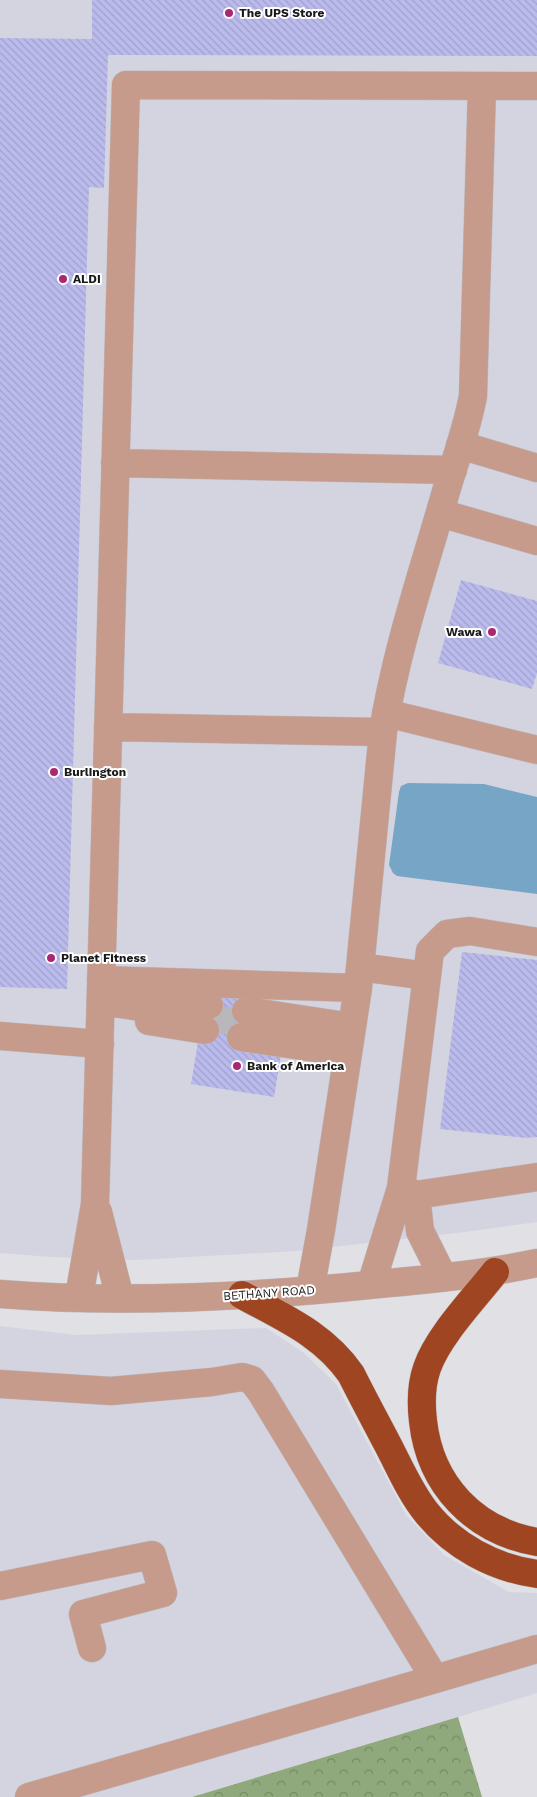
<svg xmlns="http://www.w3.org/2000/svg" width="537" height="1797" viewBox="0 0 537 1797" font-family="'Work Sans',sans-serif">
<defs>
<pattern id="forest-crowns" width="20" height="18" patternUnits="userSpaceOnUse" patternTransform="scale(1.25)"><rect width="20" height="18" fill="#90a97c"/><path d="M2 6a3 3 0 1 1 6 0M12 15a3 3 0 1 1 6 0" fill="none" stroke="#758965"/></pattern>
<pattern id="building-back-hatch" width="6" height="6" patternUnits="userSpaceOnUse" patternTransform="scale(1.25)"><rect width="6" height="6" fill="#babbec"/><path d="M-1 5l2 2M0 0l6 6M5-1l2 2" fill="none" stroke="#9fa0ca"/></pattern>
</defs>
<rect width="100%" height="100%" fill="#e0e0e5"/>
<!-- built -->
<path fill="#d3d4e0" d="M0 0H537V1222L465 1232 297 1251 136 1260 52 1257 0 1253Z
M0 1326 76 1335 266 1328 304 1353 336 1384 406 1515 444 1555 509 1592 537 1593V1693L192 1797H0Z"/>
<!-- forest -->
<path fill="url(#forest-crowns)" d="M458 1717 482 1797H192Z"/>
<!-- water -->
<path fill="#77a5c6" d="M408 783 484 784 537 797V894L397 876 393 873 389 865 399 792 401 786Z"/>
<!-- building -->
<path fill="url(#building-back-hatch)" d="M92 0H537V56L108 55 104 188 89 187 67 989 0 987V38L92 39Z
M461 580 537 601V673L532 689 438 663Z
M462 952 537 960V1137L526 1138 440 1129Z
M212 992 248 999 282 1049 274 1097 191 1084 199 1036Z"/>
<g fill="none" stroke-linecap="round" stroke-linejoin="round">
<!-- minor-tunnel -->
<path stroke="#b8b8bc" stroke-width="28" stroke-dasharray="28 14" stroke-linecap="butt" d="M207 1018 244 1023"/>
<!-- minor casing -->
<g stroke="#bcbcc0" stroke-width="29">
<path id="minor" d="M460 445 537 468
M115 463 453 470
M440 513 537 541
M386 713 537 750
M108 727 383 732
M537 942 470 931 447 934 430 951 401 1188 416 1195 537 1177
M360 967 427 976
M101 980 358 988
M152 996 209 1005
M101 1001 173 1012
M246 1011 352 1027
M149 1021 205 1030
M0 1036 100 1044
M241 1037 348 1053
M416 1195 420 1231 443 1277
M98 1212 120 1298
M371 1285 401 1188
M310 1290 321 1230 358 988 383 732C396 649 424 569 447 488 456 458 467 428 473 396L482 86
M0 1294C126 1304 254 1297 379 1284 432 1279 485 1274 537 1263
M79 1297 95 1204 126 85 537 86
M0 1384 111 1391 212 1382 242 1377 252 1380 261 1392 435 1679 29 1797
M0 1586 152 1555 163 1593 83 1614 92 1648
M435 1679 537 1649"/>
</g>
<!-- highway casing -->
<g stroke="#bcbcc0" stroke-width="29">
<path id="highway" d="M495 1272C474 1299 438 1336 427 1368 421 1385 421 1404 423 1421 430 1485 474 1531 537 1542
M242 1295C284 1318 323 1334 351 1374 363 1398 376 1422 388 1445 400 1468 410 1492 426 1512 453 1546 494 1568 537 1574"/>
</g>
<!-- minor -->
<use href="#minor" stroke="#c79b8b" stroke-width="28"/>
<!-- highway -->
<use href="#highway" stroke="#9f4522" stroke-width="28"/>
</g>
<!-- markers -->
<g fill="#a92773" stroke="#fff" stroke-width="2">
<circle cx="229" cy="13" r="5"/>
<circle cx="63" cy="279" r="5"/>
<circle cx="492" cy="632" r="5"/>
<circle cx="54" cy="772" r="5"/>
<circle cx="51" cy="958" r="5"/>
<circle cx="237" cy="1066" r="5"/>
</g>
<g text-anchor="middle" stroke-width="4" stroke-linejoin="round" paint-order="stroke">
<!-- poi labels -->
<g font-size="12" font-weight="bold" fill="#19191a" stroke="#fff" text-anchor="start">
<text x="239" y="17">The UPS Store</text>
<text x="73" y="283">ALDI</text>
<text x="482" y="636" text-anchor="end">Wawa</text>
<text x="64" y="776">Burlington</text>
<text x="61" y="962">Planet Fitness</text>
<text x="247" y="1070">Bank of America</text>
</g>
<!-- street labels -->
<g font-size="12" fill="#19191a" stroke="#fff">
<text transform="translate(269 1293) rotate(-4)" y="4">BETHANY ROAD</text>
</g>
</g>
</svg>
